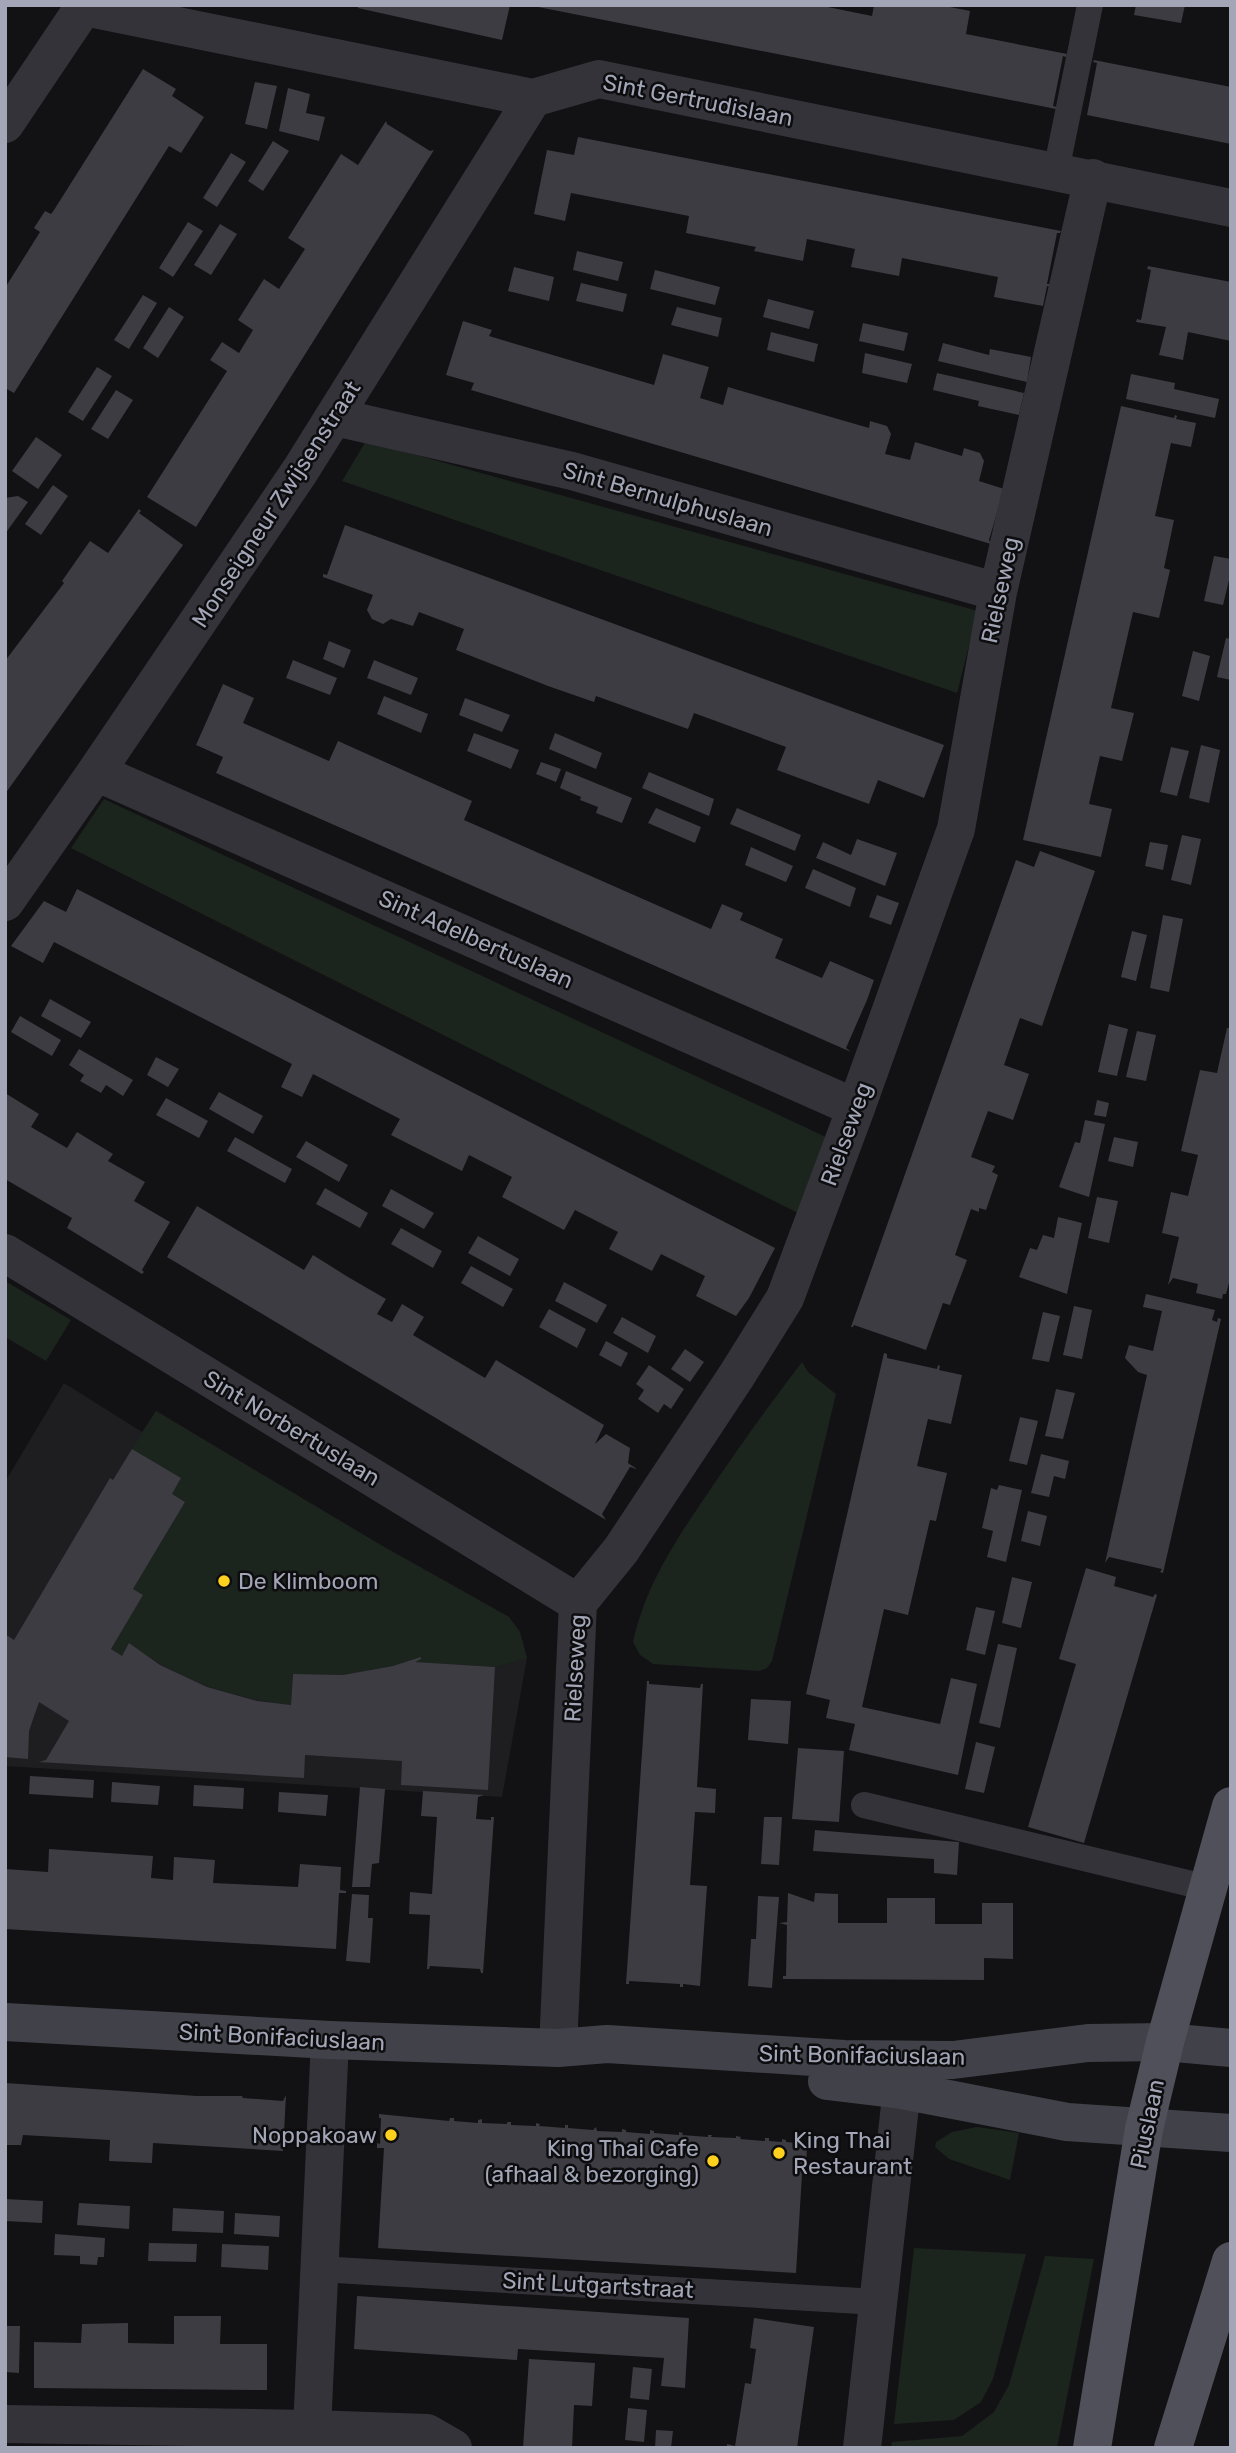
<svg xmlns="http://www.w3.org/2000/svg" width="1236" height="2453" viewBox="0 0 1236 2453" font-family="Rubik,sans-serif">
<rect width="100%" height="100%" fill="#121214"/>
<!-- built -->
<path fill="#1e1e21" d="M64 1383 142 1432 156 1411 379 1544 509 1617 520 1632 527 1658 502 1797 5 1766V1482Z"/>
<!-- green -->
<path fill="#1c241e" d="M366 441 978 611 957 693 342 481Z
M104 799 828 1138 798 1213 71 848Z
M5 1281 71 1320 46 1361 5 1337Z
M802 1362 808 1372 836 1394 772 1661 767 1668 759 1671 653 1664 640 1655 633 1642C646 1582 680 1534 714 1484 742 1443 771 1402 802 1362Z
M156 1411 379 1544 509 1617 520 1632 527 1658 495 1667 415 1662 343 1675 292 1674 291 1705C231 1698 179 1680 130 1644L122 1656 111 1649 143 1595 133 1589 185 1502 172 1494 181 1478 132 1449Z
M977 2127 1019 2133 1010 2180 949 2159 935 2147 936 2142 952 2132Z
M914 2248 1026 2254 993 2379 981 2402 954 2420 894 2424Z
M1045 2256 1094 2259 1057 2448H891L892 2442 962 2436 994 2412 1009 2385Z"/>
<!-- building -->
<path fill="#3c3c42" d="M358 5H510L502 40 358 8Z
M528 5H818L872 16 874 5H940L970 11 966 34 1067 54 1066 57 1063 56 1053 106 1057 107 1056 109Z
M1136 5H1185L1181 23 1134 15Z
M1094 60 1231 87V144L1087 115 1097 63 1093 62Z
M143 69 176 89 172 96 204 117 181 153 169 146 14 393 5 388V288L40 232 34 228 45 211 51 214 54 210Z
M255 82 277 86 267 129 245 124Z
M288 88 310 94 306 113 325 117 319 141 279 131Z
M386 121 387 124 430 151 434 150 196 527 147 497 227 371 210 360 222 342 239 353 253 330 238 320 264 279 279 289 305 249 288 238 341 154 358 165Z
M578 137 1061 231 1060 233H1057L1047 284H1050V287L1047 286 1043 306 994 297 998 277 902 258 899 276 851 267 855 249 807 239 803 261 754 251 756 247 686 233 689 216 571 193 565 221 534 214 547 150 574 155Z
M273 141 289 151 263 191 248 181Z
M231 153 246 162 217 207 203 198Z
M188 222 203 231 173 277 159 268Z
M220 224 237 234 211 275 194 265Z
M577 251 623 262 618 281 573 270Z
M1148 266 1231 282V341L1188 332 1183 360 1159 355 1166 327 1136 322 1137 319 1141 320 1151 270 1147 269Z
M514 267 554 277 549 301 508 291Z
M655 270 720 287 715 305 650 289Z
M581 283 627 294 623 312 576 301Z
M143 295 157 303 129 349 114 340Z
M768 299 814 311 809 329 763 317Z
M169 307 184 317 158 358 143 348Z
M677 307 722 318 718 337 671 325Z
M463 321 492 330 489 336 654 385 663 354 709 367 700 398 723 405 728 387 869 428 870 421 887 426 891 434 885 454 910 460 915 442 962 456 964 448 980 453 984 461 979 481 1004 489 989 540 991 544 471 390 474 383 446 375Z
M863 323 908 333 904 351 859 341Z
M771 332 818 344 814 362 767 350Z
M943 343 989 355 990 349 1031 357 1027 382 938 361Z
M865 353 912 364 907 383 862 373Z
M97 367 112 376 83 421 68 412Z
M937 373 1024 393 1019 415 978 406 979 401 933 390Z
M1131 374 1175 383 1174 389 1219 399 1215 418 1126 399Z
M116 390 133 400 108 439 91 429Z
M1121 406 1174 418 1175 415 1177 416 1176 419 1196 423 1191 447 1171 443 1155 516 1174 520 1164 568 1170 570 1159 618 1133 612 1111 708 1134 713 1122 761 1100 756 1089 804 1112 809 1101 857 1023 840Z
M36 437 62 455 38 489 12 471Z
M53 485 68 496 41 535 25 524Z
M18 496 28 502 5 534V498Z
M139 509 141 511 139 513 183 545 5 794V661L64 583 62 581 90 541 108 553Z
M345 525 944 745 924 798 878 780 869 804 777 770 786 747 694 713 688 729 596 696 594 702 548 686 456 650 464 629 419 612 413 626 391 619 383 624 372 619 367 610 373 595 323 577V574L327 575Z
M1214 556 1231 559V572L1223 605 1204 601Z
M1226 638 1231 639V680L1217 677Z
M329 641 351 650 344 668 323 659Z
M1193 651 1210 656 1199 701 1182 696Z
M293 660 337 678 330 695 286 678Z
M374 660 418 678 411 695 367 678Z
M223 684 254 698 243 723 329 761 338 741 472 801 464 820 711 929 722 904 743 913 740 920 783 939 775 958 822 978 830 961 874 980 867 1000 846 1048 851 1052 216 773 223 757 196 745Z
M384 696 428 714 421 733 377 714Z
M465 698 510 715 502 732 459 715Z
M474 733 519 750 511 769 467 751Z
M555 733 602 753 596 769 549 749Z
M1201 745 1220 750 1209 803 1189 798Z
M1171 747 1189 751 1177 796 1160 792Z
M541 762 561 769 556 782 536 774Z
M566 771 632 798 622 823 596 813 598 807 580 800 581 797 560 788Z
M649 772 714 799 709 816 642 788Z
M656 808 701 827 695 843 648 823Z
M737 808 801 835 795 851 730 824Z
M1182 835 1201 839 1191 885 1171 880Z
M857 839 897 853 885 886 816 858 823 842 851 855Z
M1150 842 1168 845 1163 870 1145 866Z
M751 847 793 866 786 882 745 865Z
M1040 851 1095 871 1042 1026 1020 1018 1004 1065 1029 1074 1013 1120 988 1111 971 1157 995 1166 992 1172 998 1175 986 1210 979 1208V1212L971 1209 955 1255 967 1260 950 1305 943 1303 926 1350 854 1325 853 1327H851L1016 860 1034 867Z
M813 869 856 888 850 907 805 888Z
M77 889 775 1248 749 1298 736 1316 696 1296 705 1276 661 1254 652 1271 609 1249 618 1232 575 1210 564 1230 502 1197 512 1177 469 1155 462 1171 391 1135 400 1119 313 1074 302 1097 281 1087 292 1064 54 942 43 963 11 946 44 901 66 912Z
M877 895 899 903 891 925 869 917Z
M1163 915 1183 919 1169 992 1150 988Z
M1132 931 1147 935 1136 981 1121 977Z
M50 999 91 1022 81 1038 41 1016Z
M20 1016 61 1040 52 1056 11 1032Z
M1109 1024 1128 1029 1117 1076 1098 1072Z
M1227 1028H1230L1229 1032H1231V1275L1226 1294H1223L1222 1299 1196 1293 1198 1284 1173 1278 1168 1285 1179 1237 1162 1233 1171 1192 1188 1196 1198 1155 1181 1151 1200 1070 1217 1073Z
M1137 1031 1156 1035 1146 1081 1126 1077Z
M79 1049 133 1080 123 1096 106 1085 101 1093 80 1081 84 1075 69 1065Z
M156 1057 179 1069 168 1087 147 1075Z
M219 1092 263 1116 253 1134 209 1109Z
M5 1093 39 1114 31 1127 67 1148 77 1132 113 1154 108 1161 145 1182 134 1201 170 1222 142 1270 144 1272 142 1274 67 1228 72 1218 5 1179Z
M166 1098 208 1121 199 1138 156 1115Z
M1097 1100 1109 1103 1106 1117 1094 1115Z
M1085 1120 1105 1124 1089 1197 1059 1187 1075 1142 1080 1143Z
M235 1137 292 1169 285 1183 227 1151Z
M1114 1137 1138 1142 1133 1167 1108 1161Z
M306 1141 348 1165 339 1182 296 1157Z
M325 1188 368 1213 360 1228 316 1204Z
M391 1189 434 1213 424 1229 382 1206Z
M1097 1197 1118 1201 1109 1243 1088 1238Z
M197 1206 304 1270 313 1255 348 1277 386 1299 377 1314 392 1322 402 1304 424 1317 413 1335 485 1378 496 1360 604 1425 595 1444 606 1434 630 1448 628 1463 637 1469 630 1467 602 1514 606 1520 167 1257Z
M1058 1217 1082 1223 1067 1294 1019 1277 1030 1248 1037 1250 1043 1235 1054 1238Z
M401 1228 442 1251 433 1268 391 1244Z
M478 1236 519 1259 510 1276 468 1253Z
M471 1266 513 1289 503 1307 461 1283Z
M564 1282 607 1305 597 1323 555 1301Z
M1146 1294 1215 1310 1212 1320 1217 1322 1218 1318 1221 1319 1163 1573 1160 1572 1162 1569 1109 1557 1105 1563 1147 1375 1138 1372 1125 1358 1129 1345 1153 1351 1162 1311 1143 1307Z
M1074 1306 1092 1310 1082 1359 1063 1355Z
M549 1309 586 1329 577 1348 539 1327Z
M1043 1312 1060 1316 1049 1362 1032 1359Z
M622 1317 656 1336 648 1353 613 1333Z
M606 1341 628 1353 621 1367 599 1355Z
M685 1349 704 1362 690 1382 671 1369Z
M884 1353 887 1354V1358L937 1369 938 1365 940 1366 939 1370 962 1375 951 1424 928 1419 917 1466 947 1473 936 1521 930 1520 908 1615 884 1609 862 1707 940 1724 951 1678 977 1684 958 1775 849 1750 855 1724 826 1718 830 1700 806 1694Z
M649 1365 684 1389 671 1409 664 1404 658 1413 638 1399 644 1390 636 1384Z
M1056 1389 1075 1393 1063 1439 1045 1436Z
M1020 1417 1038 1421 1027 1465 1009 1461Z
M132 1449 181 1478 172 1494 185 1502 133 1589 143 1595 111 1649 122 1656 129 1643 160 1665 207 1687 257 1701 291 1705 293 1674 343 1675 393 1666 421 1657V1659L415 1662 495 1667 488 1790 401 1785 402 1761 305 1755 304 1778 39 1762 46 1760 69 1721 39 1702 29 1731 28 1759 5 1757V1634L14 1640 110 1478 113 1480Z
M1041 1454 1069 1461 1065 1479 1054 1476 1049 1497 1031 1493Z
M999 1485 1022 1490 1006 1562 987 1557 993 1531 982 1528 991 1488 997 1490Z
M1028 1511 1047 1516 1040 1546 1021 1541Z
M1086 1568 1116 1577 1114 1586 1153 1597 1155 1594 1157 1595 1084 1843 1028 1827 1076 1664 1059 1659Z
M1012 1577 1032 1582 1021 1628 1002 1623Z
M976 1607 995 1611 985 1655 966 1650Z
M998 1644 1017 1648 1000 1728 979 1723Z
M647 1681H649V1684L700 1688 701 1684H703L697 1787 716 1789 715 1813 695 1812 690 1885 707 1886 700 1986 683 1984V1987H680V1984L629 1981V1984H626Z
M751 1699 791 1701 788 1744 748 1740Z
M976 1742 995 1747 984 1793 965 1789Z
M798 1748 844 1751 839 1822 792 1819Z
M30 1776 94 1780 93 1798 29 1794Z
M112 1782 160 1786 158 1805 111 1802Z
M194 1785 244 1788 243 1809 193 1806Z
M360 1787 385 1789 379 1863 372 1864 370 1887H352Z
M423 1791 484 1795 478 1797 476 1819 491 1820V1817H494L483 1973H481L480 1969 430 1966 429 1969H427L430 1915 409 1914 410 1892 432 1894 437 1817 421 1816Z
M279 1792 328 1795 326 1816 278 1812Z
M764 1817H782L779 1865 761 1864Z
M815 1830 959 1842 957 1875 934 1873V1859L813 1851Z
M49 1849 153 1856 151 1878 173 1880 174 1857 215 1860 213 1883 256 1885 298 1887 300 1864 341 1867 340 1890 346 1891V1893H339L336 1949 5 1929V1869L48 1872Z
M788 1893 814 1902 815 1893 838 1894V1923H887V1898H935V1924H982V1903H1013V1959L984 1958V1980L783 1979V1976H786L787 1925 779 1923 787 1922Z
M352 1894 369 1895 368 1918H373L370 1963 346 1961Z
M758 1896 779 1897 772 1988 748 1986 751 1939H756Z
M5 2083 197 2096H242L243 2098 283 2101 286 2095 283 2151 153 2143 152 2163 109 2161 110 2140 23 2135 21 2145H5Z
M379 2114 449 2121 450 2118H454V2121L478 2123V2120L482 2119V2123L507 2124V2122H511V2125L536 2126V2123L540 2124 539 2126 565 2128V2125H568V2128L593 2130 596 2127 597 2131 622 2132V2129L626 2130V2132L650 2134V2130L654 2131V2133L679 2135V2132L683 2133 682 2135 708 2137V2135H712L711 2137 736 2138V2136L741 2137 740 2139 765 2141V2138H769V2141L782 2142V2139L786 2140V2142L807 2144V2140L811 2141 810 2145H807L806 2171H809V2175L802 2174 796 2273 378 2248 384 2148H377V2143L380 2144 381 2118H379Z
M5 2199 43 2201 42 2223 5 2221Z
M79 2203 130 2206 129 2229 77 2225Z
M173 2208 224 2211 223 2233 172 2231Z
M235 2213 280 2216 279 2237 234 2234Z
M55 2234 105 2238 104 2257H98L97 2265 80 2264V2256L54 2255Z
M149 2243 197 2244 196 2262 148 2261Z
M222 2244 269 2246 268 2270 221 2267Z
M357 2296 689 2318 685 2388 661 2386 664 2358 518 2349 517 2360 354 2349Z
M174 2316H221L220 2344H267V2390L34 2388V2342L81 2343 82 2324 128 2323V2343L174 2344Z
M754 2318 814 2327 797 2448H727V2444L735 2446 745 2383 751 2384 756 2349 750 2348Z
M5 2326H20L19 2373 5 2372Z
M529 2359 595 2363 592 2406 574 2405 572 2448H523Z
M633 2367 652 2369 649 2400 630 2398Z
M628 2408 647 2410 644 2442 625 2440Z
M656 2430 673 2431 671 2448H655Z"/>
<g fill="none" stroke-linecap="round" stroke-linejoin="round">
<!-- lane -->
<path stroke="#333339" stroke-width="26" d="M1056 171 1090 5
M864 1805 1208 1888
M319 2269 877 2302"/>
<!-- street -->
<path stroke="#333339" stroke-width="38" d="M84 7 533 98 599 79 1231 208
M5 124 85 5
M335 417 572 471 998 592
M96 772 856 1108
M5 902 96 772 300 471 533 98
M5 1253 578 1603
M330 2040 312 2429 427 2433 453 2448
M558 2048 578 1603 621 1550 737 1375 785 1298 856 1108 956 829 998 592 1093 178
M5 2424 312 2429
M862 2448 905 2061"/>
<!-- secondary -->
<path stroke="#414249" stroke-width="38" d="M5 2022 330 2040 558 2048 607 2044 844 2059 953 2060 1088 2043 1165 2042 1231 2048
M827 2081 902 2090 1067 2122 1231 2133"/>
<!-- primary -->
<path stroke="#4f5059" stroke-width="38" d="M1092 2448 1144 2129 1165 2042 1231 1806
M1173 2448 1231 2261"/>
</g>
<!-- markers -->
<g fill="#ffd11f" stroke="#0d0d0f" stroke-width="2.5">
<circle cx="224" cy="1581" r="7"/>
<circle cx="391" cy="2135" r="7"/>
<circle cx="779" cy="2153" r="7"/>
<circle cx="713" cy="2161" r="7"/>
</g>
<g text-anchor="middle" stroke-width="5" stroke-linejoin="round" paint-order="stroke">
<!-- street labels -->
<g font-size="23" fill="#a2a6b6" stroke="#0d0d0f">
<text transform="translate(698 100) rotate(11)" y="8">Sint Gertrudislaan</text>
<text transform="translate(668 499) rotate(16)" y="8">Sint Bernulphuslaan</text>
<text transform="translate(276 504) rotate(-57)" y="8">Monseigneur Zwijsenstraat</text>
<text transform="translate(1000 590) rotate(-78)" y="8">Rielseweg</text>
<text transform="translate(476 939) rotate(24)" y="8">Sint Adelbertuslaan</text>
<text transform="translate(846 1134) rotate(-70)" y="8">Rielseweg</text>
<text transform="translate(292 1428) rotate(31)" y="8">Sint Norbertuslaan</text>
<text transform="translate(575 1668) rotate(-87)" y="8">Rielseweg</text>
<text transform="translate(282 2037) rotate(3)" y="8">Sint Bonifaciuslaan</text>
<text transform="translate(862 2055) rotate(1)" y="8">Sint Bonifaciuslaan</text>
<text transform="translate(1147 2124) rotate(-78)" y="8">Piuslaan</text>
<text transform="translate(598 2285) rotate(3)" y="8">Sint Lutgartstraat</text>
</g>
<!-- poi labels -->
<g font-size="23" fill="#a2a6b6" stroke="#0d0d0f" text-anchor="start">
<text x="238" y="1589">De Klimboom</text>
<text x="377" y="2143" text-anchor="end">Noppakoaw</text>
<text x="793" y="2148">King Thai<tspan x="793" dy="26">Restaurant</tspan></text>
<text x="699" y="2156" text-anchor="end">King Thai Cafe<tspan x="699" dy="26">(afhaal &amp; bezorging)</tspan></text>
</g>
</g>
<!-- border -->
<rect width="1236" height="2453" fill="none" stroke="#a2a6b6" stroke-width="14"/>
</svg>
